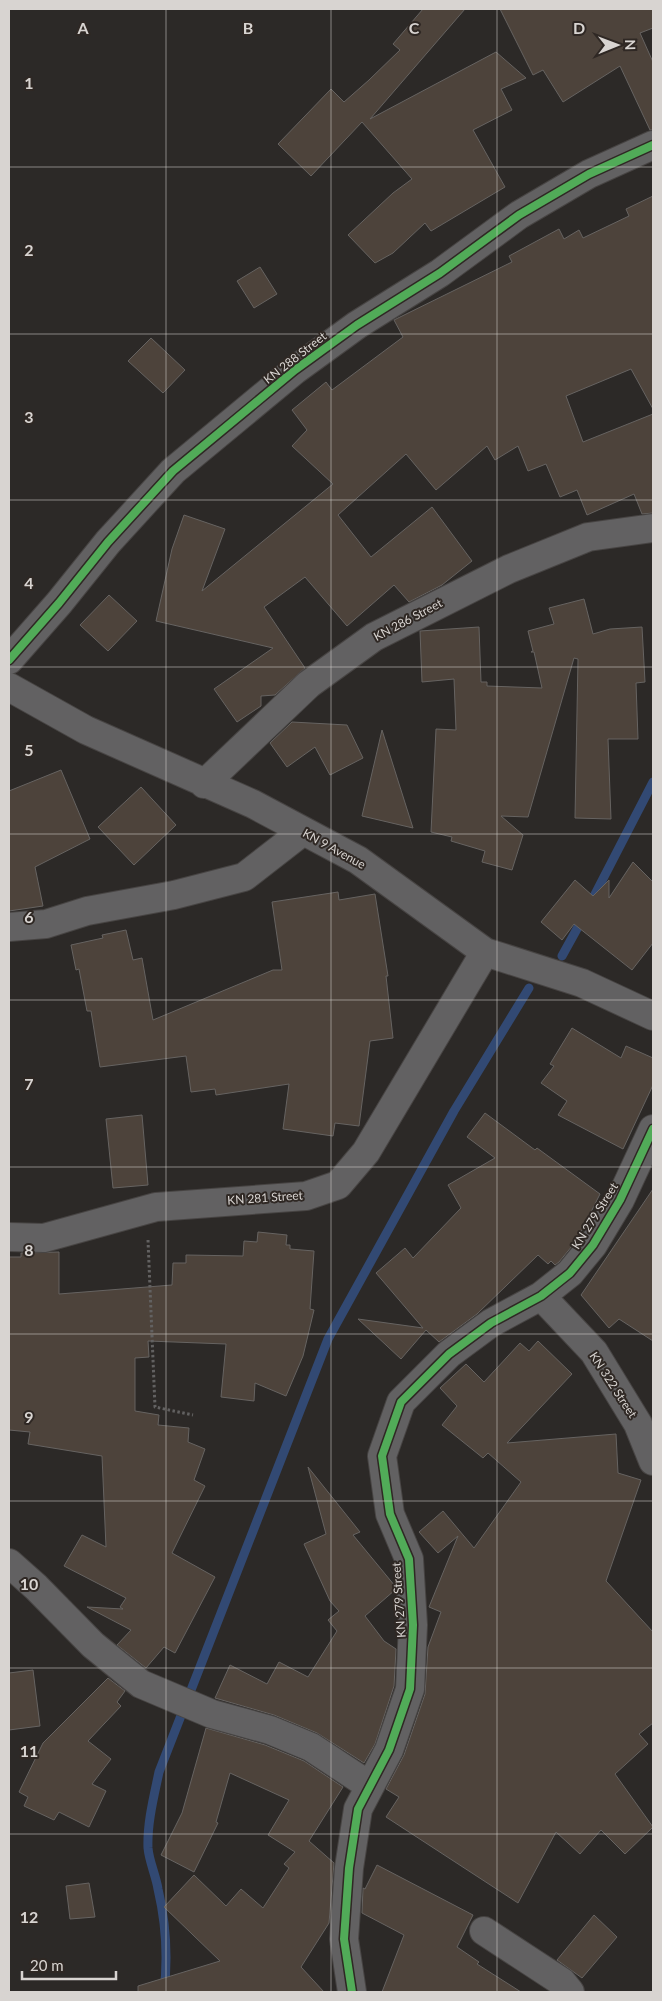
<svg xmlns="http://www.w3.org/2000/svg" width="662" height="2001" viewBox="0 0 662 2001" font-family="Lato,sans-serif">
<rect width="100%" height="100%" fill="#2c2927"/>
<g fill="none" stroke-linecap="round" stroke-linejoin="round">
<!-- stream -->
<path stroke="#324973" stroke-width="9" d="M591 902 653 782
M562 956 583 918
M164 1992C168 1958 166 1923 158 1889 156 1876 149 1861 148 1848 147 1823 154 1796 159 1772L328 1339 454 1111 529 988"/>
</g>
<!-- building -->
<path fill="#4d433b" stroke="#666361" d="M423 9H465L370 119 496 52 526 78 501 89 512 110 473 130 505 187 431 231 425 223 393 253 375 263 348 235 393 193 412 179 362 122 311 176 278 144 331 89 344 102 369 80 400 50 393 44Z
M500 9H653V28L640 33 653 62V130H650L620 66 563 102 543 70 533 75Z
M653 196V409L631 369 566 396 583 442 653 414V513L642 514 634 494 587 515 577 490 560 497 546 464 528 471 518 446 495 460 487 446 436 490 406 454 338 515 371 557 432 507 472 561 442 585 409 602 394 585 347 626 305 577 264 607 305 668 275 695 261 696V706L237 722 214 689 273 648 156 621 172 549 184 515 225 529 202 591 333 484 292 446 307 430 292 410 326 382 332 390 403 337 394 320 512 262 509 256 559 229 564 239 579 230 583 238 629 216 626 209Z
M260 267 277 294 254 308 237 281Z
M151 338 185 370 163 393 128 361Z
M109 595 137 621 108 651 80 625Z
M584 599 593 634 610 629 642 627 645 682 636 683 638 739H608L611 819 575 818 578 659 574 658 528 817 501 816 523 835 512 870 482 862 485 851 451 841 452 837 431 832 436 729 456 730 454 679 422 682 420 631 479 627 481 682H487V686L542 688 534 652H531L533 651 528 631 554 624 549 608Z
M292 722 347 725 363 758 330 775 315 747 287 767 270 743Z
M382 730 413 828 362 816Z
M61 770 90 839 35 867 43 906 9 911V791Z
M141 787 176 825 134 865 98 827Z
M633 862 653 882V943L632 970 574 924 562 940 541 922 575 880 593 896 609 880V898Z
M338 892 339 900 375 894 388 976H386L393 1038 370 1041 359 1126 335 1123 333 1136 283 1129 289 1084 216 1095 215 1089 191 1092 186 1056 100 1067 91 1011H87L79 969 76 970 71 945 103 938 102 935 126 930 133 960 142 958 153 1020 273 970H282L272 902Z
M572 1028 621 1058 626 1046 653 1058V1085L623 1149 558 1115 567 1101 541 1083 554 1066 550 1064Z
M485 1113 535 1150 537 1148 600 1194 577 1240 559 1262 555 1265 551 1261 548 1264 538 1255 477 1314 439 1342 426 1330 401 1359 358 1319 423 1328 376 1273 405 1248 413 1258 461 1208 448 1185 495 1158 467 1137Z
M142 1115 148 1185 113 1188 106 1119Z
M653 1189V1341L619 1319 609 1328 581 1295Z
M258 1232 287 1235 286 1245H290V1249L314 1251 310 1309 314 1310 303 1356 286 1396 255 1383 254 1401 221 1397 226 1344 148 1341 149 1357 135 1358V1411L159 1415 158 1425 189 1428 188 1442 205 1449 194 1480 205 1486 172 1553 215 1577 175 1653 164 1647 146 1668 117 1645 131 1630 87 1607 123 1609 120 1607 126 1598 64 1566 82 1535 106 1547 102 1456 28 1444 30 1432 9 1430V1257H21V1253L59 1252V1294L172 1285 173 1263H186V1255L243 1256 244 1241 257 1242Z
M538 1341 572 1374 507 1443 616 1434 618 1473 641 1480 606 1581 653 1632V1723L639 1734 648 1744 615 1774 653 1827 625 1854 601 1830 580 1854 556 1832 518 1903 386 1817 399 1797 386 1789 404 1755 425 1694 428 1647 441 1612 429 1607 458 1536 438 1553 419 1532 443 1511 474 1548 521 1482 488 1453 483 1458 442 1425 457 1406 440 1388 466 1364 484 1382 520 1343 529 1351Z
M308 1467 360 1532 353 1535 395 1586V1590L365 1616 384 1641 396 1649 394 1686 375 1744 364 1763 317 1733 274 1715 215 1698 230 1665 267 1684 279 1662 308 1677 337 1631 328 1620 339 1611 330 1601 304 1544 326 1534Z
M33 1670 40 1726 9 1730V1673Z
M108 1678 125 1691 117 1702 121 1706 88 1741 111 1759 92 1784 106 1791 89 1827 59 1812 54 1820 24 1806 28 1797 19 1792 43 1743Z
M206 1728 265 1745 304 1761 343 1787 309 1841 334 1863 329 1923 301 1967 324 1992H138V1986L220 1961 164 1907 194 1875 226 1906 241 1889 263 1908 289 1868 284 1864 295 1852 268 1835 289 1800 230 1773 216 1822 218 1823 194 1872 161 1855 182 1813Z
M377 1865 473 1915 457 1947 479 1962 477 1964 521 1992H382L404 1935 362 1913 363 1888 365 1889Z
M89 1883 95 1917 70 1919 66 1886Z
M594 1915 617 1937 582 1978 557 1960Z"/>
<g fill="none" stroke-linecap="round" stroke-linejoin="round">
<!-- street casing -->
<g stroke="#474443" stroke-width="30">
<path id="street" d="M9 660 59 603 108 542 173 471 295 370 357 325 440 273 519 215 589 174 653 145
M9 687 86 730 253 804 358 860 485 952 582 983 653 1016
M204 784 309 684 374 637 509 569 588 537 653 528
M9 927 46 924 87 911 174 895 244 877 302 832
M9 1237 44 1238 156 1207 306 1196 338 1185 366 1152 485 952
M541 1296 594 1352 638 1424 653 1461
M9 1563 36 1587 93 1645 141 1684 212 1714 270 1730 311 1747 370 1786
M484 1931 562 1982 570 1992
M352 1992 344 1939 349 1868 358 1809 389 1750 410 1689 413 1625 409 1559 390 1514 382 1456 401 1402 449 1354 491 1323 541 1296 570 1273 593 1245 620 1200 653 1129"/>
</g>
<!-- path -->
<path stroke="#626161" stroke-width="3" stroke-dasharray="2.5 2.5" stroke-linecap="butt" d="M148 1240 155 1407 193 1415"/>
<!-- street -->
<use href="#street" stroke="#626162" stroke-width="28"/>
<!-- cycleway casing -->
<g stroke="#2f2824" stroke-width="11">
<path id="cycleway" d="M9 660 59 603 108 542 173 471 295 370 357 325 440 273 519 215 589 174 653 145
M352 1992 344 1939 349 1868 358 1809 389 1750 410 1689 413 1625 409 1559 390 1514 382 1456 401 1402 449 1354 491 1323 541 1296 570 1273 593 1245 620 1200 653 1129"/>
</g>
<!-- cycleway -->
<use href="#cycleway" stroke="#51ab58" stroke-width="8"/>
</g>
<!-- grid -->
<path fill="none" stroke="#d8d4d1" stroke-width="1" stroke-opacity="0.55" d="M166 9V1992M331 9V1992M497 9V1992M9 167H653M9 334H653M9 500H653M9 667H653M9 834H653M9 1000H653M9 1167H653M9 1334H653M9 1501H653M9 1668H653M9 1834H653"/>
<g text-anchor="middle" stroke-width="4" stroke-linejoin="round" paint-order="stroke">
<!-- street labels -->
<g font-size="12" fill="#d8d4d1" stroke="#2f2824">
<text transform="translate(295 358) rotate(-38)" y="4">KN 288 Street</text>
<text transform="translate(408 620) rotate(-28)" y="4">KN 286 Street</text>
<text transform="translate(334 849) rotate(29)" y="4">KN 9 Avenue</text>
<text transform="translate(265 1198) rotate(-4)" y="4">KN 281 Street</text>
<text transform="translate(595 1216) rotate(-58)" y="4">KN 279 Street</text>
<text transform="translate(613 1385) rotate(57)" y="4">KN 322 Street</text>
<text transform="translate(399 1600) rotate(-94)" y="4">KN 279 Street</text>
</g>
</g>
<g font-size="16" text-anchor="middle" font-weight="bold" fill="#d8d4d1" stroke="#2f2824" stroke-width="4" stroke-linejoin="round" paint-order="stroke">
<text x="83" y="34">A</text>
<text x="248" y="34">B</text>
<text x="414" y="34">C</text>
<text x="579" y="34">D</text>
<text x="29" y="89">1</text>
<text x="29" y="256">2</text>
<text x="29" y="423">3</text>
<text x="29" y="589">4</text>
<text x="29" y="756">5</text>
<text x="29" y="923">6</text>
<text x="29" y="1090">7</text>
<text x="29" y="1256">8</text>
<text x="29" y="1423">9</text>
<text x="29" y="1590">10</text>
<text x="29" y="1757">11</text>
<text x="29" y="1923">12</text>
</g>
<!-- border -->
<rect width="662" height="2001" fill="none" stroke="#d8d4d1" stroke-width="20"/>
<!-- north arrow -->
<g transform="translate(617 45) rotate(89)" stroke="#2f2824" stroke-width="4" paint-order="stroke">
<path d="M0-4L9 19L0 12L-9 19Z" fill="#d8d4d1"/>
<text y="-8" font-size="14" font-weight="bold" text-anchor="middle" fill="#d8d4d1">N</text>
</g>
<!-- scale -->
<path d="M22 1971v8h94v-8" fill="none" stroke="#d8d4d1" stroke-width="2.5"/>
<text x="30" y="1971" font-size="15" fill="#d8d4d1" stroke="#2f2824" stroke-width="4" paint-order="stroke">20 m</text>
</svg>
